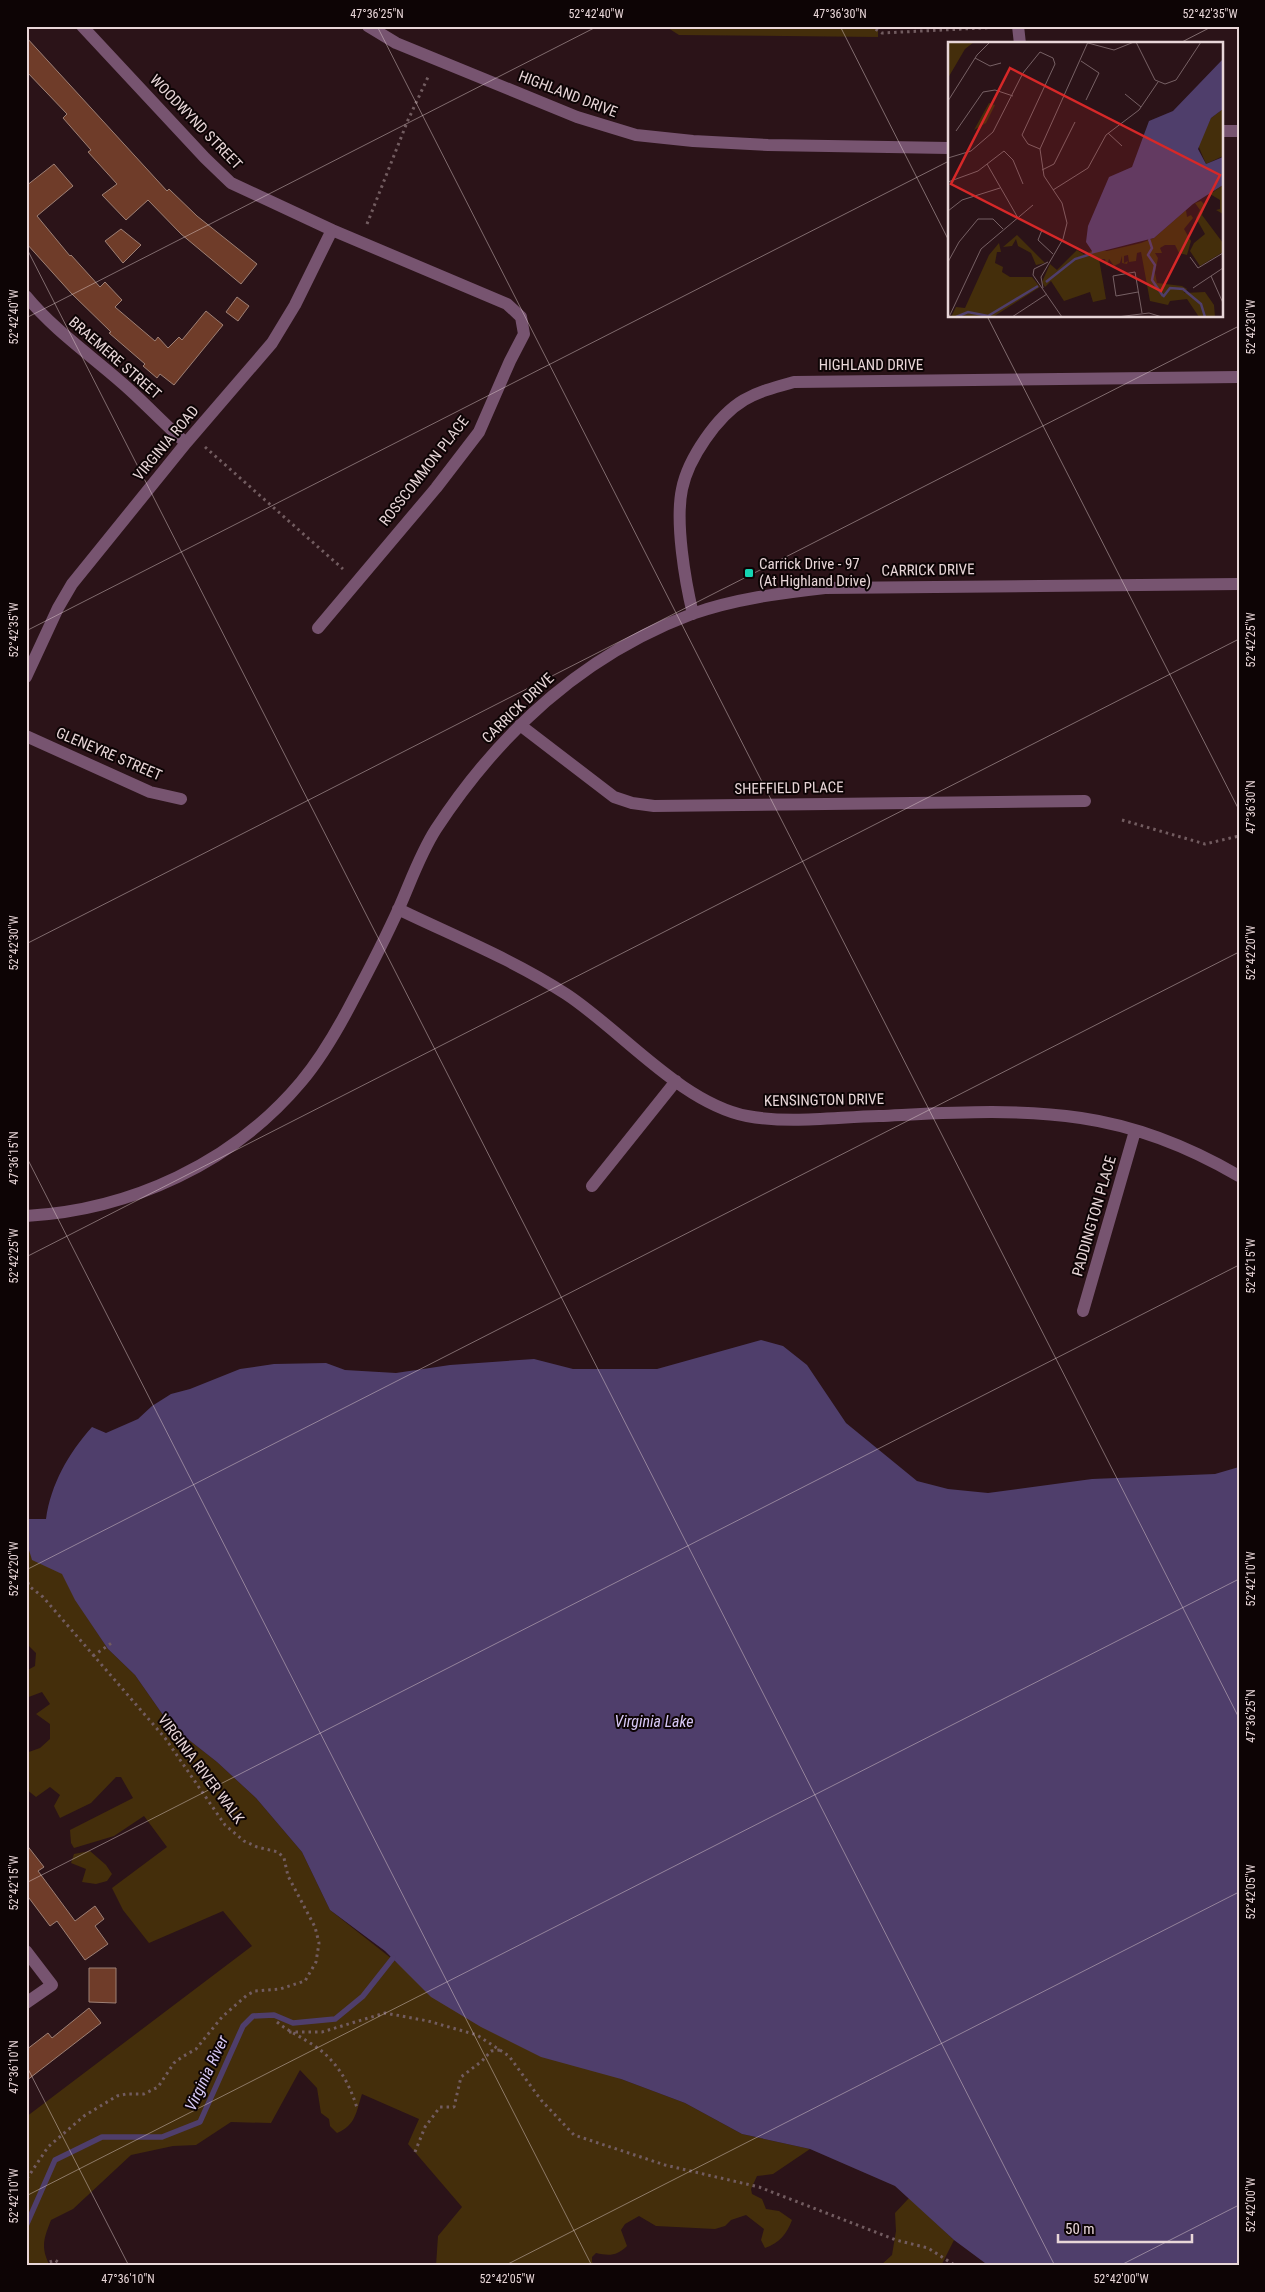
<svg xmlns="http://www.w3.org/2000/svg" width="1265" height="2292" viewBox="0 0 1265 2292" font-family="'Roboto Condensed',sans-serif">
<rect width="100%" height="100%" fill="#2b1318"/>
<!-- green -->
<path fill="#442e0b" d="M665 26H878V37L679 35Z
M51 1532 81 1608 108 1649 135 1675 170 1725 217 1762 256 1798 302 1852 330 1910 406 1970 621 2079 685 2103 742 2134 810 2149 773 2174 757 2176 751 2189 752 2194 762 2199 766 2209 779 2211 792 2220C787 2234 779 2243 765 2248L761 2240 764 2229 746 2215 731 2220 725 2226 715 2229 656 2226 639 2216 625 2224 621 2230 627 2246C617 2256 609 2256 596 2253L592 2257V2262L596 2266H436L438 2236 462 2207 408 2144 419 2119 362 2094C356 2112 356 2125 337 2133L330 2126 329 2119 321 2113 317 2088 300 2070 271 2123 231 2122 196 2145 173 2146 131 2155 73 2209 51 2220C44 2238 40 2247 50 2266H26V2117L252 1946 223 1911 149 1943 123 1910 112 1888 167 1847 144 1816 114 1836 74 1848 71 1843 70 1830 133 1798 121 1777H116L91 1803 60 1818 54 1806 60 1795 50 1787 36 1797 26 1789V1753L40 1748 50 1739V1724L36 1714 50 1704 42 1692 26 1698V1671L35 1666 36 1653 26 1643V1540L28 1542Z
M90 1851 106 1865 112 1874 107 1881 96 1884 82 1882 86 1869 71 1863 74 1854Z
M909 2198 954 2240 941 2266H880L892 2255 896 2231 895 2213Z"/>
<!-- water -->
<path fill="#4f3e6b" d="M761 1340 783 1346 807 1365 846 1423 917 1481 948 1489 988 1493 1092 1479 1215 1474 1239 1467V2266H989L954 2240 895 2186 810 2149 742 2134 685 2103 621 2079 541 2057 481 2027 431 1997 385 1951 330 1910 302 1852 256 1798 217 1762 170 1725 135 1675 108 1649 75 1600 62 1574 32 1560 26 1540V1519H46C51 1484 68 1454 92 1427L106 1433 138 1419 152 1406 171 1394 190 1389 240 1369 274 1364 326 1363 345 1370 396 1373 450 1365 534 1359 573 1369H657Z"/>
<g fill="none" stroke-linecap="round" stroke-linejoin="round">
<!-- stream -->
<path stroke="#4f3e6b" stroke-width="5.5" d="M26 2226 55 2160 102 2137H162L200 2122 243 2026 253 2016 274 2015 293 2023 335 2019 363 1996 393 1958"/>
</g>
<!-- building -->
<path fill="#6f3c29" stroke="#9e8075" d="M26 37 167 191 169 189 197 216 257 264 241 284 181 234 148 200 126 220 102 195 117 184 88 152 91 150 63 118 67 114 26 71Z
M54 164 73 186 37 216 70 256 71 255 100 287 105 282 122 300 115 307 155 341 158 337 168 348 179 337 182 340 206 311 223 325 174 385 160 374 157 378 143 366 145 364 109 333 111 332 71 293 26 243V186Z
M121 229 141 245 123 263 105 241Z
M237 297 249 306 238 321 226 312Z
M26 1844 44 1867 38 1871 75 1921 95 1906 104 1919 95 1926 108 1944 85 1960 57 1921 50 1926 26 1894Z
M89 1968H116V2003L89 2002Z
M89 2008 101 2023 26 2081V2050L48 2033 52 2038Z"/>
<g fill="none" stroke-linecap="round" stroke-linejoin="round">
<!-- path -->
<path stroke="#725c60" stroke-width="3" stroke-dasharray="2.5 4" stroke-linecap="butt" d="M870 26 882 33 1003 27
M367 224 408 120 429 75
M205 447 343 569
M1122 820 1205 844 1239 836
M26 1576 29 1586 43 1597 165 1738 225 1825 244 1841 257 1847 278 1852 284 1858 288 1876 315 1927 319 1943 316 1962 305 1981 280 1989 255 1991 247 1995 222 2017 196 2049 182 2057 174 2063 158 2087 144 2094H126L117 2096 84 2116 48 2147 26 2180
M93 1656 113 1642
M277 2022C288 2031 298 2035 310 2043 334 2057 349 2081 357 2108
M289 2032H322L385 2013 428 2021 477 2035 509 2056 541 2100 574 2135 665 2165 759 2187 896 2240 928 2248 956 2266
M415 2152 425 2127 440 2107H454L461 2077 482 2061 491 2051 500 2050
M45 2266 47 2263 55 2260 63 2266"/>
<!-- minor -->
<path stroke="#775470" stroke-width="12" d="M82 26 205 158 231 183 332 230 507 304 521 317 524 334 510 361 479 432 436 488 318 628
M368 26 396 43 577 117 636 135 693 141 768 145 949 148
M1018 26 1020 44
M1221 131H1239
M26 296C54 330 89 354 122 383 144 402 164 424 186 443
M693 614C685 581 675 522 682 489 688 459 717 416 744 400 760 391 776 387 794 382L1239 377
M26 677 58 608 72 584 186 443 272 343 295 305 332 230
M520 725 614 797 632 803 654 806 1085 801
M26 736 150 792 181 799
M398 909C454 936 514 960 566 994 621 1030 681 1103 747 1116 790 1124 836 1117 879 1116 946 1113 1015 1108 1081 1118 1136 1126 1191 1148 1239 1176
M592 1186 676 1081
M26 1216C131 1210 233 1163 301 1082 322 1057 338 1029 353 1000 369 970 385 939 399 908 411 881 420 854 436 829 499 733 583 655 692 614 734 599 781 593 825 588L1239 584
M1083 1311 1135 1131
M26 1951 52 1985 26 2003"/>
</g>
<!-- ticks -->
<path fill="none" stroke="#e8d6d8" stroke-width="1" stroke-opacity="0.45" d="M377 26 1239 1718M840 26 949 241M1178 44 1213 26M26 247 1055 2266M987 316 1239 810M26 318 598 26M26 631 949 161M26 944 1239 326M26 1156 592 2266M26 1257 1239 639M26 1570 1239 952M26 1883 1239 1265M26 2065 129 2266M26 2196 1239 1579M504 2266 1239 1892M1119 2266 1239 2205"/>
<!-- markers -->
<rect fill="#15d5b3" stroke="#0d0405" stroke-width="2" x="744" y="568" width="10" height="10" rx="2.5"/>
<g text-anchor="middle" stroke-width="4" stroke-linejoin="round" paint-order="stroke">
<!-- street labels -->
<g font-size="15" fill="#e8d6d8" stroke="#0d0405">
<text transform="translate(568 94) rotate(21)" y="5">HIGHLAND DRIVE</text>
<text transform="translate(196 122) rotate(46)" y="5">WOODWYND STREET</text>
<text transform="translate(115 358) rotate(41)" y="5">BRAEMERE STREET</text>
<text x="871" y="370">HIGHLAND DRIVE</text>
<text transform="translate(166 443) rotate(-50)" y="5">VIRGINIA ROAD</text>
<text transform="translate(424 471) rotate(-52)" y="5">ROSSCOMMON PLACE</text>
<text transform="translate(928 570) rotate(-1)" y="5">CARRICK DRIVE</text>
<text transform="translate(518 708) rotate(-44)" y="5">CARRICK DRIVE</text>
<text transform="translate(109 754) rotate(23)" y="5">GLENEYRE STREET</text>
<text transform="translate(789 788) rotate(-1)" y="5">SHEFFIELD PLACE</text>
<text transform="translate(824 1100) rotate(-1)" y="5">KENSINGTON DRIVE</text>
<text transform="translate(1094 1216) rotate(-74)" y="5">PADDINGTON PLACE</text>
<text transform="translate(201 1769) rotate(53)" y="5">VIRGINIA RIVER WALK</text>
</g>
<!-- poi labels -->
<g font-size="15" fill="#e8d6d8" stroke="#0d0405" text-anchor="start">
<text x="759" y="569">Carrick Drive - 97<tspan x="759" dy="17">(At Highland Drive)</tspan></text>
</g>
<!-- water labels -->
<g font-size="16" font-style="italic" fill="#d7c8f5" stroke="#0d0405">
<text x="654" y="1727">Virginia Lake</text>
<text transform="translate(206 2073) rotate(-65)" y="6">Virginia River</text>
</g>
</g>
<!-- overview -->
<g transform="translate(948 42)">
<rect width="275" height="275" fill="#2b1318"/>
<path d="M0 0H26L17 7 0 36ZM41 61 47 63 38 81 26 88ZM275 67V114L258 122 250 103 263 76ZM275 143V172L268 168 272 167V158L262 152ZM253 159 257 163 254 173 275 201V210L252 224 242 209 246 201 257 192 248 176 252 168 247 161ZM238 168 239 175 243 173 245 176 236 187 243 199 239 213 231 211 227 203H217L212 206 214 211H207L210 216 207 231 209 241 234 244 239 247 236 251 257 250 266 263 267 275H251L239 257 222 259 220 263 202 259 193 210 189 211 188 219 181 220 180 213 176 214V221L180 219 179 222 174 221V214L172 221 166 224 161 217 159 225 157 217H151L158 257 145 260 142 250 116 259 103 239 97 245 94 240 102 222 109 228 129 208 137 213 146 207 159 209 193 201 206 196ZM69 193 97 221 88 223 83 211 70 204 68 197 64 204 55 205ZM51 201 53 210H49L47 221 55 225 54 230 62 235H84L92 245 45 275H3L8 265 17 266 41 213Z" fill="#442e0b"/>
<path d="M275 17V67L263 76 250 107 258 122 275 115V143L245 162 206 196 143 212 144 209 138 200 140 184 161 135 184 125 201 79 225 69Z" fill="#4f3e6b"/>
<path fill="none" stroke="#4f3e6b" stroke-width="2.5" d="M201 197 204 206 200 213 207 223 204 238 215 254M98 240 127 217 143 212M215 255 222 246 235 247 253 262 257 275M8 275 20 270 40 274 90 244"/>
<path fill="none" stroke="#776165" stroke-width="1" d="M188 0 207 38 217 42 228 38 253 0M140 1 166 8 186 0M27 16 42 24 53 21M133 19 151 31 138 58M177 52 193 65M0 59 29 13 42 0M8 89 35 50 47 48 65 54M160 91 174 104M0 116 23 109 45 90 75 31 92 10 105 16 107 22 74 93 80 102 92 107M39 122 70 176M94 128 106 122 127 80M0 140 30 129 56 109 65 118 75 142M105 148 140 126 158 93 191 68 210 40M0 169 14 158 52 146M94 188 90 198 105 212M242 215 250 226 275 211M0 220 11 200 30 177H45L55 187M100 220 86 227 85 233 114 275M263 234 275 261M95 246 93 235 115 197 119 181 114 161 96 134 92 107 140 0M245 246 275 226M190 250 168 254 165 234 187 230 194 271M1 275 33 207 85 163M64 275 99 252M169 275 201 271 214 275"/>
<path fill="#d62828" fill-opacity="0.15" stroke="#d62828" stroke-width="2.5" d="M62 26 272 133 213 249 3 142Z"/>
<rect width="275" height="275" fill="none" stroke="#e8d6d8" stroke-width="2.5"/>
</g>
<!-- border -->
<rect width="1265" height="2292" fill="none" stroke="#0d0405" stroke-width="55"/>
<!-- scale -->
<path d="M1058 2234v8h134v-8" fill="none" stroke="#e8d6d8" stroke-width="2.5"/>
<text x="1065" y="2234" font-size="15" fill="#e8d6d8" stroke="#0d0405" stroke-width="4" paint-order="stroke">50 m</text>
<rect x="28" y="28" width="1210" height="2236" fill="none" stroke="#e8d6d8" stroke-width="2"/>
<g font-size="12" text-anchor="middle" fill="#e8d6d8">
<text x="377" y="18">47°36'25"N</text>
<text x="596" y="18">52°42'40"W</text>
<text x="840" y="18">47°36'30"N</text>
<text x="1210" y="18">52°42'35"W</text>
<text transform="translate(14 317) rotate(-90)" y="4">52°42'40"W</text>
<text transform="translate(1251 327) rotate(-90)" y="4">52°42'30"W</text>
<text transform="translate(14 630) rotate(-90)" y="4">52°42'35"W</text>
<text transform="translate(1251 640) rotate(-90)" y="4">52°42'25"W</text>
<text transform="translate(1251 807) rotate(-90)" y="4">47°36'30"N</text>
<text transform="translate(14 943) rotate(-90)" y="4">52°42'30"W</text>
<text transform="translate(1251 953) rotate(-90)" y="4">52°42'20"W</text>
<text transform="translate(14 1158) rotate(-90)" y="4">47°36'15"N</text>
<text transform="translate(14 1256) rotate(-90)" y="4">52°42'25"W</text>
<text transform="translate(1251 1266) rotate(-90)" y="4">52°42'15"W</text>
<text transform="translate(14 1569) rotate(-90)" y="4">52°42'20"W</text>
<text transform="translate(1251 1579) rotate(-90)" y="4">52°42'10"W</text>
<text transform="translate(1251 1716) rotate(-90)" y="4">47°36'25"N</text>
<text transform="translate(14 1883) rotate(-90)" y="4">52°42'15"W</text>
<text transform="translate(1251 1892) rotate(-90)" y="4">52°42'05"W</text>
<text transform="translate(14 2067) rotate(-90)" y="4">47°36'10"N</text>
<text transform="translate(14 2196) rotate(-90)" y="4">52°42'10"W</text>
<text transform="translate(1251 2205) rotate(-90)" y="4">52°42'00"W</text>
<text x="128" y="2283">47°36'10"N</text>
<text x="507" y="2283">52°42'05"W</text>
<text x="1121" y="2283">52°42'00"W</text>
</g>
</svg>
